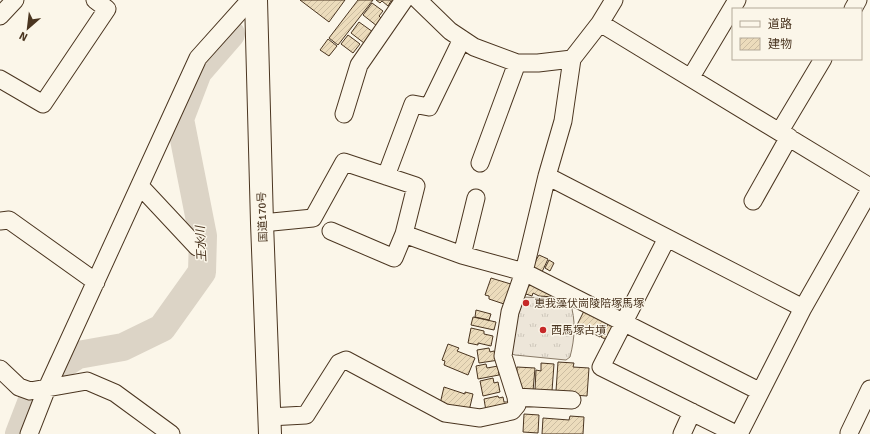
<svg xmlns="http://www.w3.org/2000/svg" width="870" height="434" viewBox="0 0 870 434" font-family="Signika,'Noto Sans JP',sans-serif">
<defs>
<pattern id="grass-tufts" width="24" height="20" patternUnits="userSpaceOnUse"><rect width="24" height="20" fill="#ede6d9"/><path d="M3 7l-1-3M5 7V3M7 7l1-3M15 17l-1-3M17 17v-4M19 17l1-3" fill="none" stroke="#cdc6ba"/></pattern>
<pattern id="building-hatch" width="6" height="6" patternUnits="userSpaceOnUse"><rect width="6" height="6" fill="#ecdcbc"/><path d="M-1 1l2-2M0 6l6-6M5 7l2-2" fill="none" stroke="#ccbda1"/></pattern>
</defs>
<rect width="100%" height="100%" fill="#fbf6e9"/>
<!-- grass -->
<path fill="url(#grass-tufts)" stroke="#887966" d="M558 296 570 302C576 320 575 338 570 357L566 360 515 355 510 353 521 297 555 298Z"/>
<g fill="none" stroke-linecap="round" stroke-linejoin="round">
<!-- river -->
<path stroke="#dcd4c6" stroke-width="28" d="M62 365 78 355 123 347 162 328 202 272 203 236 180 119 198 72 231 34
M19 434 34 395"/>
</g>
<!-- building -->
<path fill="url(#building-hatch)" stroke="#4a3520" d="M300 0H345L329 22Z
M358 0H373L338 45 329 38Z
M376 0H396L394 3 391 1 388 6 382 1 380 3Z
M372 3 383 11 379 16 382 19 377 26 363 15Z
M359 22 373 32 364 43 351 33Z
M348 35 360 44 353 53 341 44Z
M328 39 337 46 329 56 320 50Z
M539 255 548 259 542 272 532 267Z
M549 260 554 263 550 271 545 268Z
M491 278 514 285 507 305 489 299V296L485 295Z
M527 281 556 294 554 297 539 296 533 293 532 296 526 294 525 296 521 295Z
M476 310 491 314 489 320 475 317Z
M584 311 607 322 600 337 577 325Z
M473 317 496 322 494 330 471 325Z
M608 324 615 327 609 341 601 337Z
M471 328 484 331V334L493 336 491 346 478 343V345L468 343Z
M448 344 459 348 457 351 475 358 468 375 444 365 445 361 442 360Z
M489 348 490 352 494 351 499 360 479 363 477 350Z
M558 362 574 363 573 367 589 368 587 396 560 394 556 391Z
M541 363 554 364 552 391 535 390 536 370 541 371Z
M486 364 487 368 498 366 499 375 478 379 476 366Z
M517 367 535 368 533 391 516 390Z
M493 378 494 383 498 382 500 392 483 396 480 381Z
M444 387 465 394V392L473 394 469 411 440 404Z
M498 396 499 398 503 397 504 402H508L509 407 486 411 484 399Z
M524 414 539 415 538 433 523 432Z
M570 416 584 417 583 434H542L543 418 569 420Z"/>
<g fill="none" stroke-linecap="round" stroke-linejoin="round">
<!-- minor casing -->
<g stroke="#4a3520" stroke-width="19">
<path id="minor" d="M418 0 450 31 474 47 517 63H538L572 59
M853 9 858 0
M0 16 15 0
M600 23 870 187
M691 77 737 0
M0 79 43 104 107 9 95 0
M344 114 359 65 404 0
M780 131 823 59
M480 163 517 63
M386 176 413 104 429 107 462 39
M547 176 803 308
M140 186 197 247
M753 201 789 137
M0 221 9 220 96 282
M262 223 313 218 344 162 416 186 404 234 462 255 524 272 759 391
M331 231 394 258 404 234
M667 238 601 367 736 434
M462 255 476 198
M0 369 19 387 30 391 87 381 115 393 171 434
M572 400 516 397 503 356 510 312 524 272 547 176 563 121 572 59 600 23 614 0
M269 417 306 415 339 363 346 360 445 413 480 418 512 411 517 405 516 397
M849 433 870 389
M29 434 47 388 198 58 250 0
M682 434 692 412
M739 434 803 308 870 190"/>
</g>
<!-- highway casing -->
<g stroke="#4a3520" stroke-width="24">
<path id="highway" d="M256 0 262 223 270 434"/>
</g>
<!-- minor -->
<use href="#minor" stroke="#fbf6e9" stroke-width="17"/>
<!-- highway -->
<use href="#highway" stroke="#fbf6e9" stroke-width="22"/>
</g>
<!-- markers -->
<g fill="#c62828" stroke="#fbf6e9" stroke-width="1.5">
<circle cx="526" cy="303" r="4"/>
<circle cx="543" cy="330" r="4"/>
</g>
<g text-anchor="middle" stroke-width="3" stroke-linejoin="round" paint-order="stroke">
<!-- street labels -->
<g font-size="11" fill="#4a3520" stroke="#fbf6e9">
<text transform="translate(262 217) rotate(-92)" y="4">国道170号</text>
</g>
<!-- poi labels -->
<g font-size="11" fill="#4a3520" stroke="#fbf6e9" text-anchor="start">
<text x="534" y="307">恵我藻伏崗陵陪塚馬塚</text>
<text x="551" y="334">西馬塚古墳</text>
</g>
<!-- water labels -->
<g font-size="12" font-style="italic" fill="#4a3520" stroke="#fbf6e9">
<text transform="translate(201 244) rotate(-93)" y="4">王水川</text>
</g>
</g>
<!-- legend -->
<rect x="732" y="8" width="130" height="52" fill="#fbf6e9" stroke="#b4a999"/>
<rect x="740" y="21" width="20" height="6" fill="#fbf6e9" stroke="#b4a999"/>
<text x="768" y="28" font-size="12" fill="#4a3520">道路</text>
<rect x="740" y="38" width="20" height="12" fill="url(#building-hatch)" stroke="#b4a999"/>
<text x="768" y="48" font-size="12" fill="#4a3520">建物</text>
<!-- north arrow -->
<g transform="translate(28 28) rotate(208)" stroke="#fbf6e9" stroke-width="3" paint-order="stroke">
<path d="M0-3L7 15L0 10L-7 15Z" fill="#4a3520"/>
<text y="-6" font-size="11" font-weight="bold" text-anchor="middle" fill="#4a3520">N</text>
</g>
</svg>
